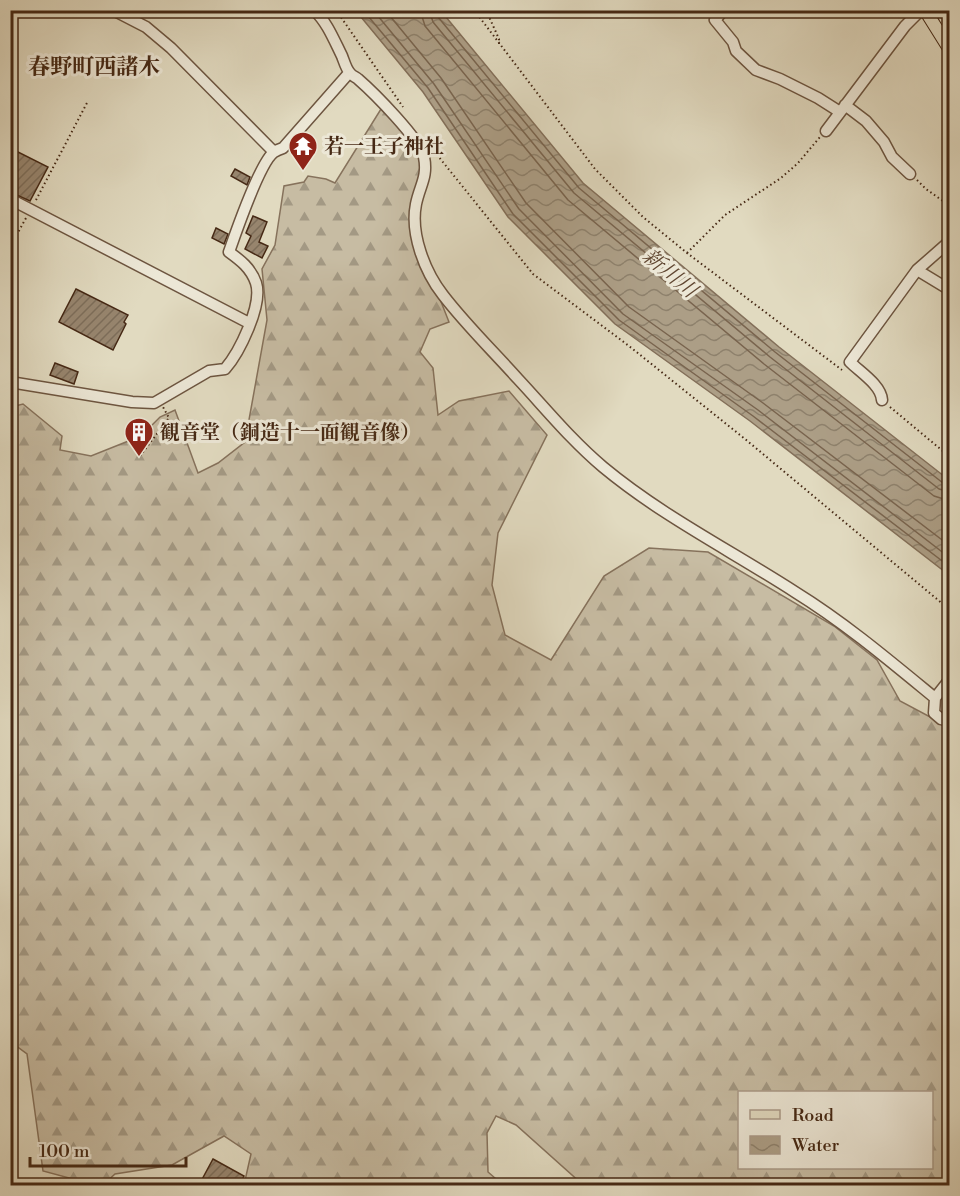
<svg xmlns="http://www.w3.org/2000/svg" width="960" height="1196" viewBox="0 0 960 1196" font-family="'Libre Bodoni','Noto Serif JP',serif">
<defs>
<pattern id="forest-firs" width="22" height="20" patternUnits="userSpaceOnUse" patternTransform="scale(1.5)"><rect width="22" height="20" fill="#c7bca3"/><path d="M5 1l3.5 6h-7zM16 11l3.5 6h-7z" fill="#a39984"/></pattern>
<pattern id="water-waves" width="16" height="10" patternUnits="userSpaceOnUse" patternTransform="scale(1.5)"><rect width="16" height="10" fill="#ac9e86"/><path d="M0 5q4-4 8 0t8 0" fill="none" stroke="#8e816c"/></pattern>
<pattern id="building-hatch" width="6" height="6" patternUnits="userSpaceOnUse" patternTransform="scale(1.5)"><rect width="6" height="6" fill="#97856e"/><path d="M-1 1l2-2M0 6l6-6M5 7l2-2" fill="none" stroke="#7d6d59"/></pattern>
</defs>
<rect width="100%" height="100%" fill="#e1dac0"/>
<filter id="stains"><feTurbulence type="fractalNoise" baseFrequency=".00333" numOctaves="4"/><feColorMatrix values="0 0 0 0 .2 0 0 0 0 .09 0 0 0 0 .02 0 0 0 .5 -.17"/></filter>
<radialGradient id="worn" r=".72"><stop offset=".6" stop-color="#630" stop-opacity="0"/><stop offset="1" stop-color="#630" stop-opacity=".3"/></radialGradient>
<!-- forest -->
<path fill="url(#forest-firs)" stroke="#86725c" stroke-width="1.5" fill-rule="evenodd" d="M381 109 420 149 423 177 416 238 449 322 430 329 420 352 433 368 438 415 459 401 509 391 547 435 498 533 492 585 505 635 551 660 604 576 649 548 708 552 834 626 877 660 900 701 949 727V1185L600 1186 581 1183 516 1125 496 1116 487 1133 488 1172 503 1185H244L251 1154 224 1136 172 1165 115 1174 103 1185H95L43 1171 27 1054 11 1042V407L23 404 62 436 60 450 91 456 141 436 160 417 175 410 198 473 218 463 245 442 267 320 262 269 275 245 284 186 304 182 308 176 326 179 335 183ZM740 1092H932V1168H740Z"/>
<!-- water -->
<path fill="url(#water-waves)" stroke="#836f59" stroke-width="1.5" d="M356 11H441L583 183 779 347 949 480V575L750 421 615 324 508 217 423 92Z"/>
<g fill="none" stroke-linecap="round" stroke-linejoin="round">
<!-- shore -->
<path stroke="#79644e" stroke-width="1.5" d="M363 10 428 88 513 214 619 320 753 416 950 567
M373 10 434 84 519 209 623 314 758 410 950 558
M385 10 441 78 526 203 629 307 763 403 950 546
M420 10 425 26 568 200 764 364 934 496 950 501
M429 10 433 22 574 193 770 357 939 489 950 492
M437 10 438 17 579 188 775 352 943 483 950 484"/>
<!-- stream -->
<path stroke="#836f59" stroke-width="3" d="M933 10 938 20"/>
</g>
<!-- building -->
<path fill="url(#building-hatch)" stroke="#462915" stroke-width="1.5" d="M10 148 48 167 30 201 10 192Z
M235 169 250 177 247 185 231 176Z
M253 216 267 222 259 242 268 246 262 258 245 249 251 236 246 233Z
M216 228 228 234 224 244 212 238Z
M76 289 128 315 124 322 126 324 113 350 59 322Z
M55 363 78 372 74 384 50 375Z
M213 1159 244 1176 239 1185H199Z"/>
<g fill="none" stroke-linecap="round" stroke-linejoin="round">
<!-- minor casing -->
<g stroke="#6d5540" stroke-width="13">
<path id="minor" d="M113 10 146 27 171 48 274 152
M314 10C327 22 334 40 342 56 344 61 346 69 350 73 352 76 356 77 358 79 373 92 420 139 424 157 428 177 420 185 416 204 410 234 425 272 443 295 466 325 493 351 518 379 546 409 571 440 603 467 662 516 730 550 795 592 845 623 890 661 935 698
M724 10 715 20 733 42 736 51 756 70 780 79 818 98 840 112
M845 105 866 121 884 142 892 157 910 174
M826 131 905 26 921 10
M10 199 249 323
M917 270 950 241
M10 382 132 402 154 403 209 371 225 369C239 353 263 305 256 283 251 268 240 260 229 252 236 232 260 162 274 152 277 150 280 149 283 148L349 73
M882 400C881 385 860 372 850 362L917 270 950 290
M950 679 935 698 934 713 941 719 950 721"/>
</g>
<!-- major casing -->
<g stroke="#462915" stroke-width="14">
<path id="major" d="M925 10 950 50"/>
</g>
<!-- path -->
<path stroke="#462915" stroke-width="2" stroke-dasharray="1.5 3" stroke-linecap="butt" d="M336 10 403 107
M474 10 595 169 643 217 687 253 842 370
M486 10 499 39V44
M434 151 533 274 629 346 745 439 950 610
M917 180 926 189 950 206
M36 200 88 101
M10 247 26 218
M687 253 725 215 781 178 798 163 820 137
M890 407 950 457
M140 456 169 418 163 407"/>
<!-- minor -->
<use href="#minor" stroke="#ece7d6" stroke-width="10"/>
<!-- major -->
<use href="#major" stroke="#e1dac0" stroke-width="12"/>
</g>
<!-- icons -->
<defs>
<g id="temple-pin" transform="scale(1.5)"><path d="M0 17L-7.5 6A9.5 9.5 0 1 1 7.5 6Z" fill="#8f2418" stroke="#ece7d6"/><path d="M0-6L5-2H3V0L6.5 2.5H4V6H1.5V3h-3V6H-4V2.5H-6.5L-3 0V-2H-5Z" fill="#fff"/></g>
<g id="building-pin" transform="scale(1.5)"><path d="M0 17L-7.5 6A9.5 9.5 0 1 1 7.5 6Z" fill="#8f2418" stroke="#ece7d6"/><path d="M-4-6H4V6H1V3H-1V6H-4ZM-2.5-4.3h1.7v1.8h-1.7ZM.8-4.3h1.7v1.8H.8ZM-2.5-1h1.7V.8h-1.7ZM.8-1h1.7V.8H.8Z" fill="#fff"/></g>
</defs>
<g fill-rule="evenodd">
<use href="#temple-pin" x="303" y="146"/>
<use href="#building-pin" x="139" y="432"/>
</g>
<g text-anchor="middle" stroke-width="6" stroke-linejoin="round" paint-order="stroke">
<!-- poi labels -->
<g font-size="20" font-weight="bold" fill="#462915" stroke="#ece7d6" text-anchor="start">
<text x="324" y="153">若一王子神社</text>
<text x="160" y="439">観音堂（銅造十一面観音像）</text>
</g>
<!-- water labels -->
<g font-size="21" font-style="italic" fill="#604631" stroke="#ece7d6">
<text transform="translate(670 273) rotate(40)" y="7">新川川</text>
</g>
<!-- quarter labels -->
<g font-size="22" font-weight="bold" fill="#462915" stroke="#ece7d6">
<text x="94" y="74">春野町西諸木</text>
</g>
</g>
<!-- margin -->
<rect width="960" height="1196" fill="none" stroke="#e1dac0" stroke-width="36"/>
<rect x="12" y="12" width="936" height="1172" fill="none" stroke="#462915" stroke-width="3"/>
<rect x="18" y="18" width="924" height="1160" fill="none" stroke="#462915" stroke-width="1.5"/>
<!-- legend -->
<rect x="738" y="1091" width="195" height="78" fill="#ece7d6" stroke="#aa9b89" stroke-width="1.5"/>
<rect x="750" y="1110" width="30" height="9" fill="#e1dac0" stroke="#aa9b89" stroke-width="1.5"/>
<text x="792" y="1121" font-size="18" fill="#462915">Road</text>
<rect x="750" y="1136" width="30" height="18" fill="url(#water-waves)" stroke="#aa9b89" stroke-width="1.5"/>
<text x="792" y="1151" font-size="18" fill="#462915">Water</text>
<!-- scale -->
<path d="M30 1157v9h156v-9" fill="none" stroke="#462915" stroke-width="3"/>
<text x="39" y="1157" font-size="18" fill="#462915" stroke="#ece7d6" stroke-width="4.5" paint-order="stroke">100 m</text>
<rect width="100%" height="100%" filter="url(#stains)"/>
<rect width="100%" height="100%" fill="url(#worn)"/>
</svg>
